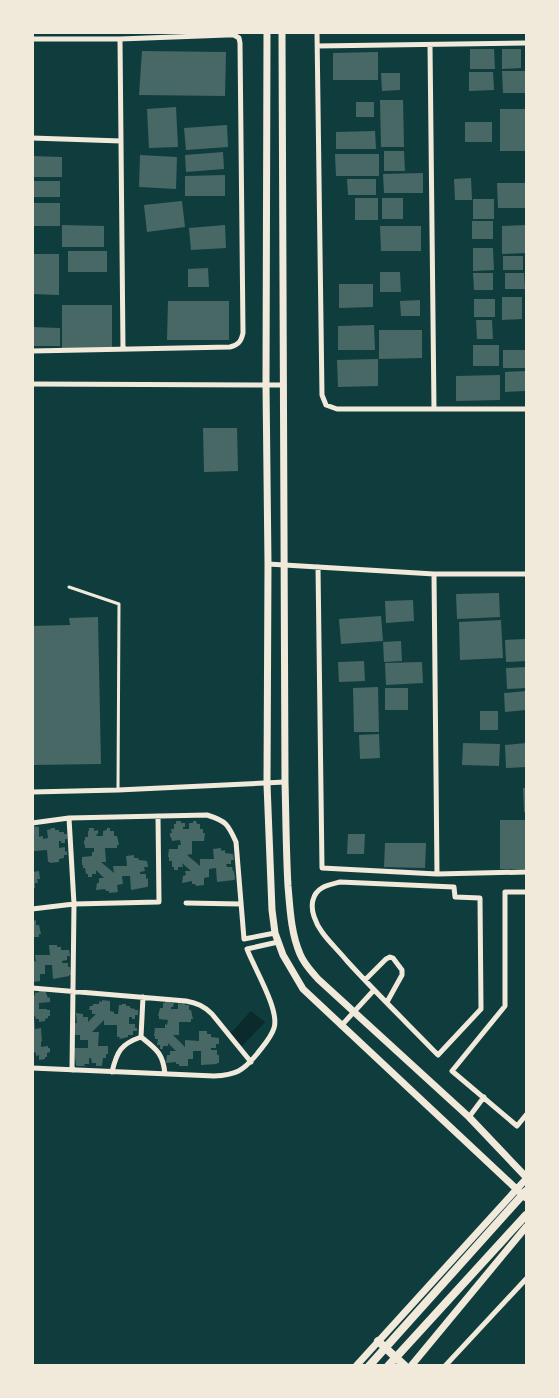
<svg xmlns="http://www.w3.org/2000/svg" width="559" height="1398" viewBox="0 0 559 1398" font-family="Poppins,sans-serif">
<rect width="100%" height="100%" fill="#0f3d3e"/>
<!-- water -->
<path fill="#0a2a2b" d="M251 1011 265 1022 242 1046 229 1035Z"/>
<!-- building -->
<path fill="#486865" d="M470 49H494L495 69H470Z
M502 49H521V68L502 69Z
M142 51 226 52 225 96 139 95Z
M378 52V80H333V53Z
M502 71H526V93H503Z
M469 72H493L494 90 469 91Z
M381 73H400V90L382 91Z
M380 100H403L404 147H381Z
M356 102H374V117H356Z
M176 107 178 147 149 148 147 109Z
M500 109H526V151H500Z
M465 122H492V142H465Z
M227 125 228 147 186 150 184 128Z
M375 131 376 149H336V132Z
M384 151H404L405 171H384Z
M223 152 224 169 186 172 185 155Z
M335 154H379V176H336Z
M140 155 177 157 176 189 139 187Z
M32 156 62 157V177H32Z
M423 173V193H384L383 174Z
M225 175V196H185V176Z
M471 178 472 200H455L454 179Z
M347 179H376V195H348Z
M32 181H60V197H32Z
M497 183H526V208H498Z
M355 198H378V220H355Z
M382 198H403V219H382Z
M473 199H494V219H473Z
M182 201 185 227 147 232 144 205Z
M32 203H60V226H32Z
M472 221H493V239H472Z
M62 225 104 226V247H62Z
M225 225 226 248 191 250 189 228Z
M526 225V253L502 254V226Z
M380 226H421V251H381Z
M473 248H493L494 270 473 271Z
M68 251H107V272H68Z
M32 254H59V295L32 294Z
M503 256H523V270H503Z
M208 268 209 287H188V269Z
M380 272H400L401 292H380Z
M473 273H493V290H474Z
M505 273H524L525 289H505Z
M339 284H373V307L339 308Z
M502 297H522V319L502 320Z
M474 299H495V317H474Z
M420 300V316H401L400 301Z
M168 301H229V340H167Z
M62 305H112V347L62 350Z
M476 320H492L493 339H477Z
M374 325 375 350H338V326Z
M32 327 60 328V346H32Z
M379 330H422V358L379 359Z
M473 345H499V366H473Z
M503 350H526V368H503Z
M378 359V386L338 387 337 360Z
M526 371V391L505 392V372Z
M500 375V400L456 401V376Z
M203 428H237L238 471 204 472Z
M499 593 500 617 457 619 456 594Z
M413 600 414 621 386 623 385 601Z
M381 616 383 641 341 644 339 619Z
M98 617 101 764 32 765V626L70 625 69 618Z
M501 620 503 658 460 660 459 622Z
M526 639V661L506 662 505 640Z
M401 641 402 661 384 662 383 642Z
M364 661 365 681 339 682 338 662Z
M422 662 423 683 386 685 385 663Z
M526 667V688L507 689 506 668Z
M378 687 379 732H354L353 688Z
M385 688H408V710H385Z
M526 691V710L505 712 504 693Z
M480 711H498V730H480Z
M379 734 380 758 360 759 359 735Z
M463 743 500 744 499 766 462 765Z
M526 743V767L506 768 505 745Z
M523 788H526V812H524Z
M500 820H526V869H500Z
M176 821H181V823H185V827H183V829H189V823H193V821H196L197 824H200V829H203V833H205L204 841H192V854L187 855 200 866V859H214L213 849 221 848V851L225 850V853L233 854 234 860H231V864H226L227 867H232L233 871H234L235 879 234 880 217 882 216 868 209 869V877L204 878V885L196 886 195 884H192V881L182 883 183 876 186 875 185 871H191L182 863 183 867H178V870H174V867H172V861H169V857H168L169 849H178V845H181L180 840 172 841 171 837H170V833H172L171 829H174V824H176Z
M32 826 39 827V837L43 836V839L48 838 47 830 51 829V828H55V830H59V832H64V834H67V839H65V843H61V841H59V848L65 847V852L67 851V855H64V858L59 859V862L50 863V862H48L47 850 34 851 33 845 32 846Z
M89 828H94V831L98 830V834H96L97 836H103V831L107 830V828H110V831H114V836H117L119 845H117V848H105L106 862H101L114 873 113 866H127L126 856 134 855V858H138L139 860 147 861 148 867H144L145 871 140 872V874H146V879L148 878V886L147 887 131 890 130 876H122L123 884 117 885 118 892 109 893V891H106L105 889 96 890 97 883H99V878H104L96 870V874H92V877H88V874H86L85 868H83V865H82V857L92 856V852H94V848H85V845L84 844V841L85 840V837H88V831H89Z
M348 834H365L364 854H347Z
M385 843H426L425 868 384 867Z
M39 871 40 879H37L38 883H35V888H32V872Z
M36 920V925H39L41 934H39V937H32V921Z
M49 945H57V947H61V950H69L70 956H67V960L62 961V963H68V967H70L71 975H69V976L53 979 52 965H45V974H40V981L32 982V959L36 962 35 955H50Z
M39 990H45L48 998 50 997V1002L39 1003V1009H47V1010H50V1016H48V1018L45 1019V1021L39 1022V1019H36L35 1016H34L35 1029 41 1028 42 1041 41 1042V1047L48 1046V1048H50V1052L47 1053V1057H45V1059L39 1060V1055L36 1056V1053L32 1051V999H34L33 996 35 995V993L39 992Z
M102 1000 110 1001V1011L114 1012V1014H118L119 1005H122V1004H126V1006H130V1008L135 1009V1010H138V1015H135V1019H132V1017H129V1024H135V1028H137V1031H133V1035H128V1037L119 1039 120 1037H117V1025H104V1020L92 1032H99L98 1046H108V1054H106V1058H103L102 1066H96V1063H92L91 1058H89V1064H84L85 1066H77L76 1065 74 1048H88V1040H80V1035H73L74 1023H77L76 1013 83 1014V1017H88V1022L96 1014H92V1010H89L90 1006H93V1004H99V1001L102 1002Z
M165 1000H170V1003H174L173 1007H171V1009H178V1003L182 1004V1001L185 1002V1005H189V1010H191L193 1019H191V1022H179V1035H173L185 1047V1040L199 1041V1031H207V1034H211V1037L219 1038V1044H216V1048H211V1050H217V1055H219V1063H217V1064L201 1065V1051H193V1059H188V1066H179V1064H176V1062L166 1063 167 1055H170V1051H176L168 1043V1046H163V1049H160V1045H157L158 1039H155V1036H154L155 1028H165V1024L167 1025 168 1020 159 1019V1016H158L160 1008H163V1003H165Z"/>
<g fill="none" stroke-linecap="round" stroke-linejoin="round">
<!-- service -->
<path stroke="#f1e9da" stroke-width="3" d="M69 587 119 604 118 790"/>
<!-- minor -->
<path stroke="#f1e9da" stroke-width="5" d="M317 32 322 395 326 405 337 409H526
M32 39H120L227 35H234L239 38 240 43 243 333C241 342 238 345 230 347L32 351
M120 39 123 349
M430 45 434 409
M317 46 526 43
M32 138 121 141
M32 384 284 385
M268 564 434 574H526
M318 567 322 868 437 874 526 872
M434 574 437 874
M32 792 118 790 285 782
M69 818 74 904 72 1070
M32 823 69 818 207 815C226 821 228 824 236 842L244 939 275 933
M340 882 454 887 455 897 480 898 481 1009 438 1055C408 1024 376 993 347 961 339 951 329 942 322 932 316 924 310 910 313 900 316 887 328 885 340 882Z
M526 892H505V1006L452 1071 517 1126 526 1115
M186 903 241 904
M32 909 74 904 159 902 158 816
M365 980 386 959 390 957 393 958 402 970V975L387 1002
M32 988 186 1001C197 1003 204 1006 212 1014L251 1062
M341 1026 374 990
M141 1037 143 997
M32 1068 214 1076C236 1075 243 1071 257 1054 263 1046 271 1038 274 1028 280 1010 254 968 247 949L278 942
M112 1072C117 1051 121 1044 141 1037 156 1049 163 1053 165 1074
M469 1117 484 1097
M445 1366 526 1279"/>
<!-- tertiary -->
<path stroke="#f1e9da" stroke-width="7" d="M267 32 266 385 268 564 267 784 272 910 275 933 283 955 303 989 526 1198
M282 32 285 782C286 817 286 852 288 886 290 909 291 933 300 954 304 964 311 971 318 979L469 1117 526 1177
M356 1366 526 1179
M411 1366 526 1227"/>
<!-- secondary -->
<path stroke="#f1e9da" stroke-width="8" d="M378 1341 405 1366
M369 1366 526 1191
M388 1366 526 1215"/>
</g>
<!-- border -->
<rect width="559" height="1398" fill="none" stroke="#f1e9da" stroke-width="68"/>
</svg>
